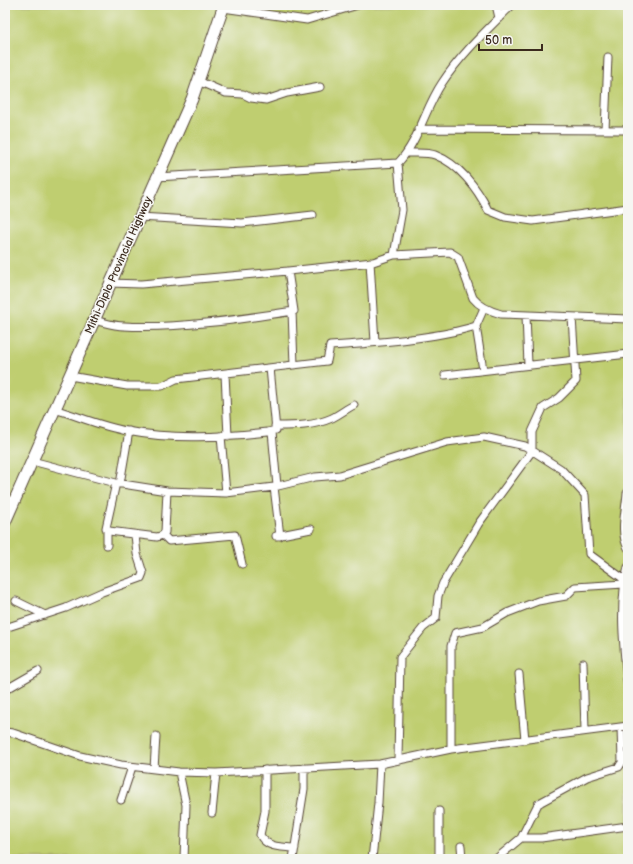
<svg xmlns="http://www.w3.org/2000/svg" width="633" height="864" viewBox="0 0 633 864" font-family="'Balsamiq Sans',sans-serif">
<rect width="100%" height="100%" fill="#f6f6f2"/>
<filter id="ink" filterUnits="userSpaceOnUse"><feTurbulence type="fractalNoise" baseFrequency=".025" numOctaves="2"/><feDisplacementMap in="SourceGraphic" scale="8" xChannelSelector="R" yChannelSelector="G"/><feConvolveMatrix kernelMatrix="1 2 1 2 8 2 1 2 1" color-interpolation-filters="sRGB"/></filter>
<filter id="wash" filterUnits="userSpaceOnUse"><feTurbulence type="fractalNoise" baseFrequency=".012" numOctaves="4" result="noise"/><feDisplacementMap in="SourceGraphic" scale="16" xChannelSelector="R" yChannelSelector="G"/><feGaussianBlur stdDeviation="0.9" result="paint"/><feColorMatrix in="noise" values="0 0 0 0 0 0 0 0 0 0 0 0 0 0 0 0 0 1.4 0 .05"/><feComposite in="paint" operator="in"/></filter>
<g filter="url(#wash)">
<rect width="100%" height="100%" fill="#efe3c8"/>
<!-- green -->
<path fill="#bfce70" stroke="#7d7c47" d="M5 5H628V859H5Z"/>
</g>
<g filter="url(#ink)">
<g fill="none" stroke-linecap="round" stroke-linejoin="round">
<!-- minor casing -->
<g stroke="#564638" stroke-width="9">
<path id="minor" d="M496 5 499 18
M223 8 307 20 358 5
M198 81 226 93 243 94 251 98 266 100 287 93 320 87
M418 129 628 130
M605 130 608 57
M408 153C416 153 428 152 435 155 459 164 477 188 488 210L505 217 533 221 628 208
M156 177 398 163C419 141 425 108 442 83 461 54 488 29 512 5
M139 217 242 223 313 215
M394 255 402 210 398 163
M370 262 375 342
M109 283 141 284 288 271 373 262 394 255 450 252 458 257 473 298C480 307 490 311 501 314L628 319
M292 311 294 365
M526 315 528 365
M94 320C103 322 114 326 124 326 175 329 242 319 294 311L288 271
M476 326 483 370
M225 374 228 436
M445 375 628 354
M70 376 127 386H162L176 379 327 361 330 346C375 343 433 339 476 326L484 308
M54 409C78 416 103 427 127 431 174 440 221 437 268 432L276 430 270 368
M275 426C295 426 314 426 332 418 340 414 346 409 354 405
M272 432 277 486
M221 436 226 493
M32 461 116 483 167 491 226 493 274 487 315 477 340 475 447 442 484 437 525 446 561 469 585 495 589 554 625 580
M116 483 106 528 109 531 157 537 163 535 165 532 167 491
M120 484 129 431
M274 487 280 536
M627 493C626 511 619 531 628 548
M107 530V545
M163 535 169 541 235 535 242 564
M276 536 311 529
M628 567C618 607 624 649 628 690
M16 601 45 615
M5 628 66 608 102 592 141 578 143 573 137 554 135 535
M583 663 585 731
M519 674 525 740
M5 690 38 671
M5 732 13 733 80 756 121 765 179 772 216 773 380 764 451 749 628 726
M451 749V646L455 633 483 627 507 613 538 601 566 596 575 587 624 584
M398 760 400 657 423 628 436 618 438 596 443 583 479 523 532 451V432L543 408 559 398 576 381 572 317
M154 769 156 736
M265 770V811L260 835C267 848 281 847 295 848
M179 772 186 805 184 859
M121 800 132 767
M212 813 216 773
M521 838H541L628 826
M461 846 462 859
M293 859 304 789V768
M372 859 378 803 380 764
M439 859V811
M496 859 521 838 538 804 541 802 587 777 619 767 622 762 621 727"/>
</g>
<!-- primary casing -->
<g stroke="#564638" stroke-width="13">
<path id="primary" d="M5 522 192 99 224 5"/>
</g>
<!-- minor -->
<use href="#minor" stroke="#fff" stroke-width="7"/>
<!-- primary -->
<use href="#primary" stroke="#fff" stroke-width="11"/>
</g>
</g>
<g text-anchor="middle" stroke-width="3" stroke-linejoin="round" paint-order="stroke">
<!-- street labels -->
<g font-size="11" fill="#3b2a1e" stroke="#f6f6f2">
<text transform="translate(118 265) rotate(-66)" y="4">Mithi-Diplo Provincial Highway</text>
</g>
</g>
<!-- margin -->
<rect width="633" height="864" fill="none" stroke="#f6f6f2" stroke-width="20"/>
<!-- scale -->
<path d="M479 44v6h63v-6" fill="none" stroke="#3b2a1e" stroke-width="2"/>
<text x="485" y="44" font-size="12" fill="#3b2a1e" stroke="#f6f6f2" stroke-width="3" paint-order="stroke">50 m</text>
</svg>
